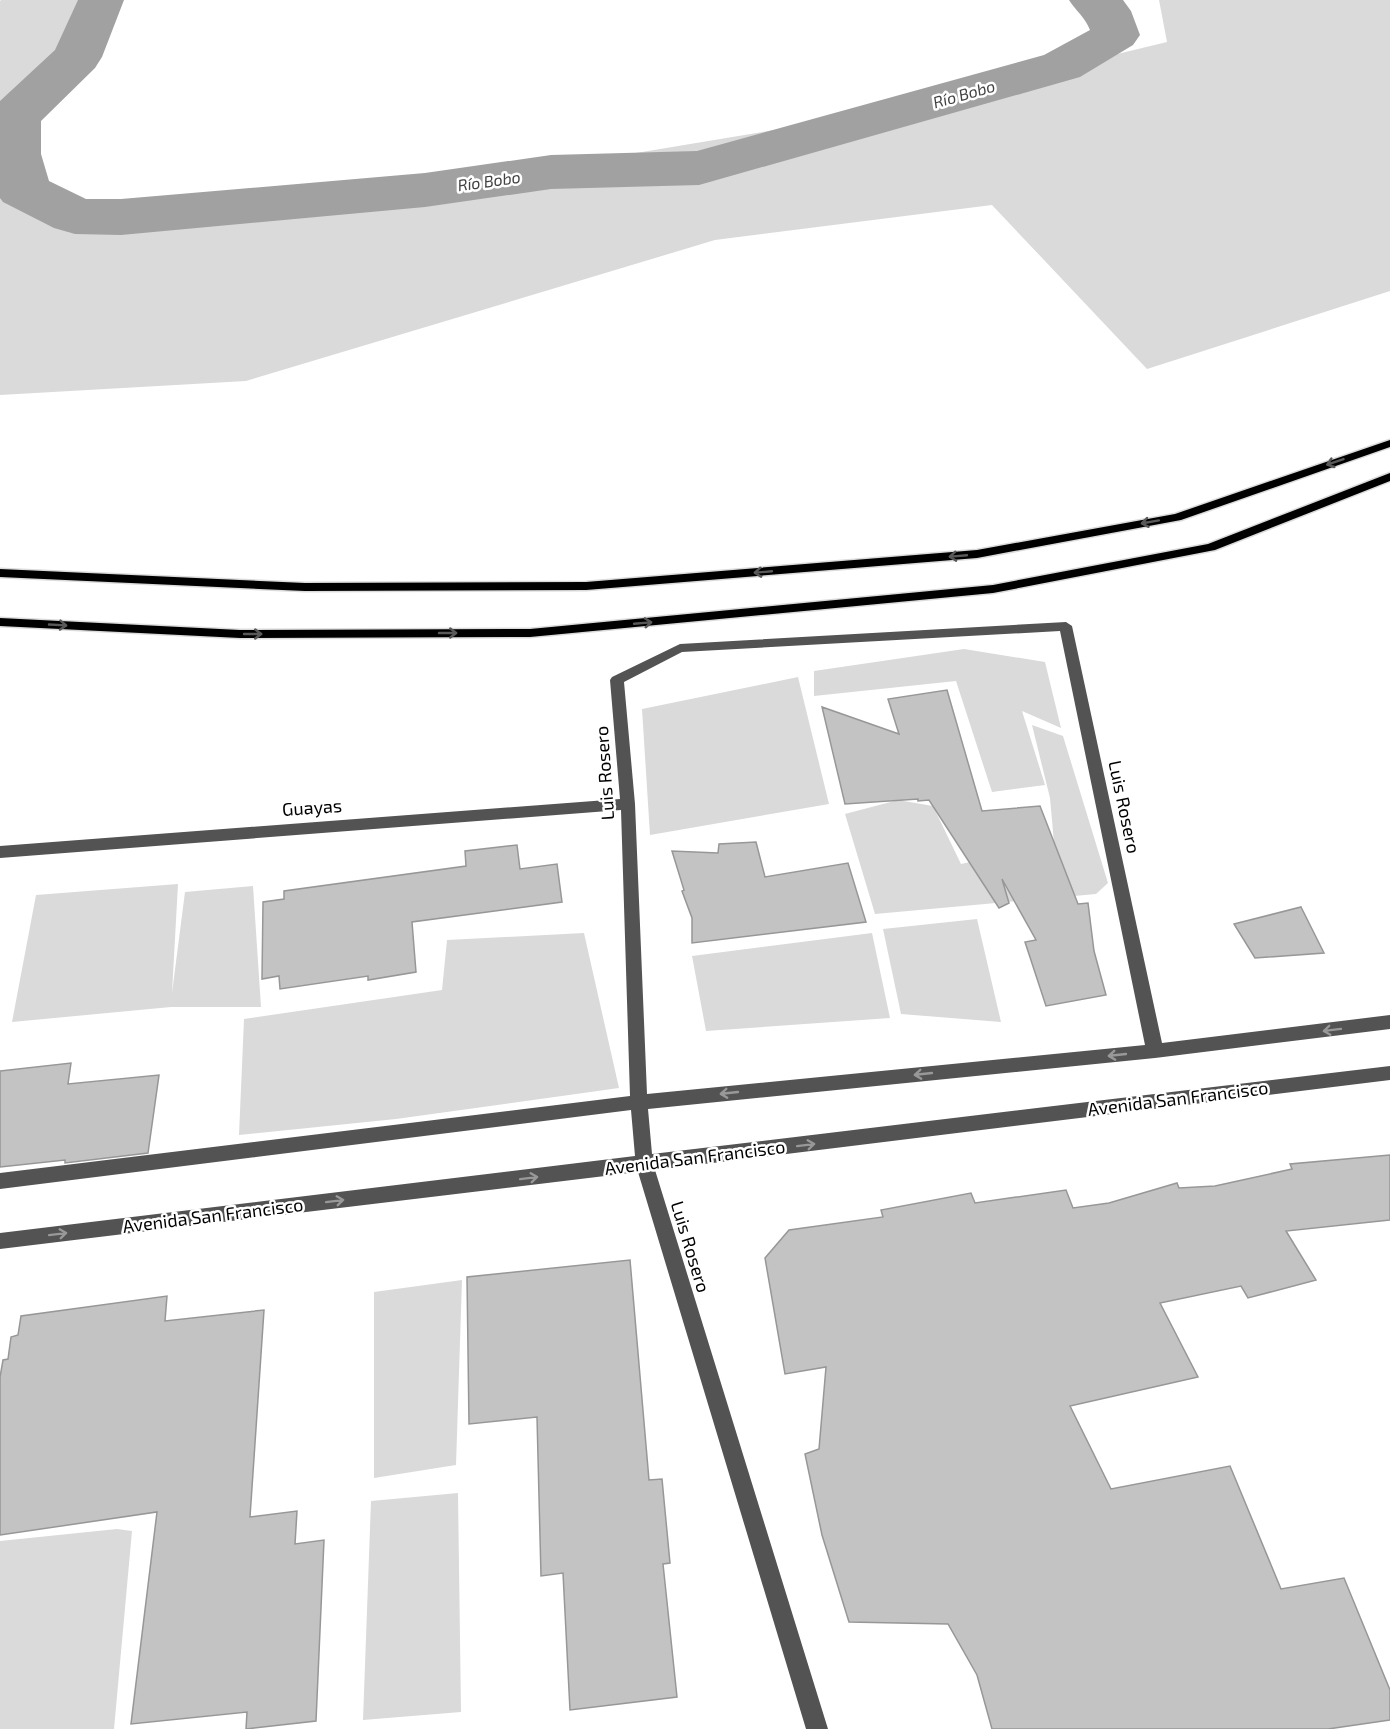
<svg xmlns="http://www.w3.org/2000/svg" width="1390" height="1729" viewBox="0 0 1390 1729" font-family="'Exo 2',sans-serif">
<rect width="100%" height="100%" fill="#fff"/>
<!-- green -->
<path fill="#dadada" d="M1 0H94L0 123V1Z
M1159 0H1390V291L1147 369 992 205 715 240 246 381 0 395V173L45 213 243 189 486 178 870 114 1167 42Z
M964 649 1045 662 1061 728 1022 711 1045 785 992 792 956 681 814 696V671Z
M798 677 829 804 650 835 642 709Z
M1032 725 1063 736 1108 883 1096 894 875 914 845 814 898 800 933 806 961 864 1054 843 1050 798Z
M178 884 172 993 185 892 253 886 261 1007H171L12 1022 36 895Z
M977 919 1001 1022 901 1014 883 929Z
M584 933 619 1088 396 1119 239 1135 244 1019 442 990 447 940Z
M872 933 890 1018 706 1031 692 956Z
M462 1280 456 1465 374 1478V1292Z
M458 1493 461 1712 363 1720 371 1501Z
M117 1529 132 1531 114 1729H0V1541Z"/>
<g fill="none" stroke-linecap="round" stroke-linejoin="round">
<!-- river -->
<path fill="#a1a1a1" fill-rule="evenodd" d="M78 0H124L102 57 95 68 41 121V154L49 181 86 199H121L425 173 551 155 697 151 1044 55 1090 30C1085 17 1076 11 1069 0H1123L1131 11 1140 35 1133 45 1080 77 699 185 551 189 425 207 121 235 75 234 54 228 3 202 0 198V101L55 50Z"/>
</g>
<!-- building -->
<path fill="#c3c3c3" stroke="#979797" stroke-width="1.5" d="M947 690 982 811 1040 806 1078 904 1088 903 1094 951 1106 995 1046 1006 1025 942 1036 940 1002 879 1009 903 999 908 929 800 918 801V799L845 804 822 707 899 734 888 699Z
M756 842 765 877 848 863 866 922 692 943V918L682 891 684 890 672 851 718 853 719 844Z
M517 845 520 869 557 864 562 902 412 922 416 972 368 980V976L280 989 279 976 262 979 263 902 284 899V891L466 866 465 851Z
M1301 907 1324 953 1255 958 1234 924Z
M71 1063 68 1084 159 1075 148 1153 65 1163V1160L0 1167V1071Z
M1390 1155V1220L1286 1231 1316 1280 1248 1298 1241 1286 1160 1303 1198 1377 1070 1406 1111 1489 1230 1466 1281 1589 1344 1578 1390 1690V1720L1328 1729H992L977 1675 948 1624 849 1622 822 1535 805 1454 819 1449 826 1367 785 1374 765 1258 789 1230 883 1217 881 1210 971 1193 975 1203 1066 1190 1073 1208 1109 1203 1177 1183 1179 1188 1215 1186 1292 1169 1290 1164Z
M630 1260 649 1480 662 1479 670 1563 663 1564 677 1697 570 1710 563 1573 541 1576 537 1417 469 1424 467 1277Z
M167 1296 165 1321 264 1310 250 1517 297 1511 295 1544 324 1540 316 1721 246 1729 247 1712 131 1724 157 1512 0 1535V1377L3 1360 8 1359 11 1337 18 1335 21 1316Z"/>
<g fill="none" stroke-linecap="round" stroke-linejoin="round">
<!-- major casing -->
<g stroke="#dbdbdb" stroke-width="3">
<path id="major" d="M1390 440V447L1181 520 977 558 586 590 305 591 0 577V569L305 583 586 582 977 550 1175 514Z
M1390 473V481L1215 550 993 593 530 637 240 638 0 626V618L240 630 530 629 993 585 1208 544Z"/>
</g>
<!-- minor -->
<path fill="#535353" fill-rule="evenodd" d="M1066 622 1072 626 1162 1043 1390 1015V1029L1155 1058 648 1109 652 1154 1390 1066V1080L655 1170 828 1729H806L638 1172 0 1249V1233L635 1156 631 1110 0 1189V1173L630 1096 621 810 0 858V846L620 799 610 680 612 677 680 644ZM1060 631 1145 1045 647 1094 635 804 624 682 682 652Z"/>
<!-- major -->
<use href="#major" fill="#000" fill-rule="evenodd"/>
</g>
<!-- one-way arrows -->
<defs><path id="oneway-shaft" d="M-6 0H5M1.5-3L5.5 0L1.5 3" fill="none" stroke-width="1.6" stroke-linecap="round" stroke-linejoin="round" transform="scale(1.5)"/></defs>
<g stroke="#595959">
<use href="#oneway-shaft" transform="translate(1335 462) rotate(161)"/>
<use href="#oneway-shaft" transform="translate(1150 522) rotate(170)"/>
<use href="#oneway-shaft" transform="translate(958 556) rotate(175)"/>
<use href="#oneway-shaft" transform="translate(763 572) rotate(175)"/>
<use href="#oneway-shaft" transform="translate(643 623) rotate(-5)"/>
<use href="#oneway-shaft" transform="translate(58 625) rotate(3)"/>
<use href="#oneway-shaft" transform="translate(448 633)"/>
<use href="#oneway-shaft" transform="translate(253 634)"/>
</g>
<g stroke="#989898">
<use href="#oneway-shaft" transform="translate(1332 1030) rotate(173)"/>
<use href="#oneway-shaft" transform="translate(1117 1055) rotate(174)"/>
<use href="#oneway-shaft" transform="translate(923 1074) rotate(174)"/>
<use href="#oneway-shaft" transform="translate(729 1093) rotate(174)"/>
<use href="#oneway-shaft" transform="translate(806 1145) rotate(-7)"/>
<use href="#oneway-shaft" transform="translate(529 1178) rotate(-7)"/>
<use href="#oneway-shaft" transform="translate(335 1201) rotate(-7)"/>
<use href="#oneway-shaft" transform="translate(58 1234) rotate(-7)"/>
</g>
<g text-anchor="middle" stroke-width="5" stroke-linejoin="round" paint-order="stroke">
<!-- far-water labels -->
<g font-size="16" font-style="italic" fill="#424242" stroke="#fff">
<text transform="translate(964 94) rotate(-16)" y="6">Río Bobo</text>
<text transform="translate(489 181) rotate(-8)" y="6">Río Bobo</text>
</g>
<!-- street labels -->
<g font-size="18" fill="#000" stroke="#fff">
<text transform="translate(605 773) rotate(-94)" y="6">Luis Rosero</text>
<text transform="translate(1124 807) rotate(78)" y="6">Luis Rosero</text>
<text transform="translate(312 808) rotate(-4)" y="6">Guayas</text>
<text transform="translate(1178 1099) rotate(-7)" y="6">Avenida San Francisco</text>
<text transform="translate(695 1158) rotate(-7)" y="6">Avenida San Francisco</text>
<text transform="translate(213 1216) rotate(-7)" y="6">Avenida San Francisco</text>
<text transform="translate(690 1247) rotate(73)" y="6">Luis Rosero</text>
</g>
</g>
</svg>
